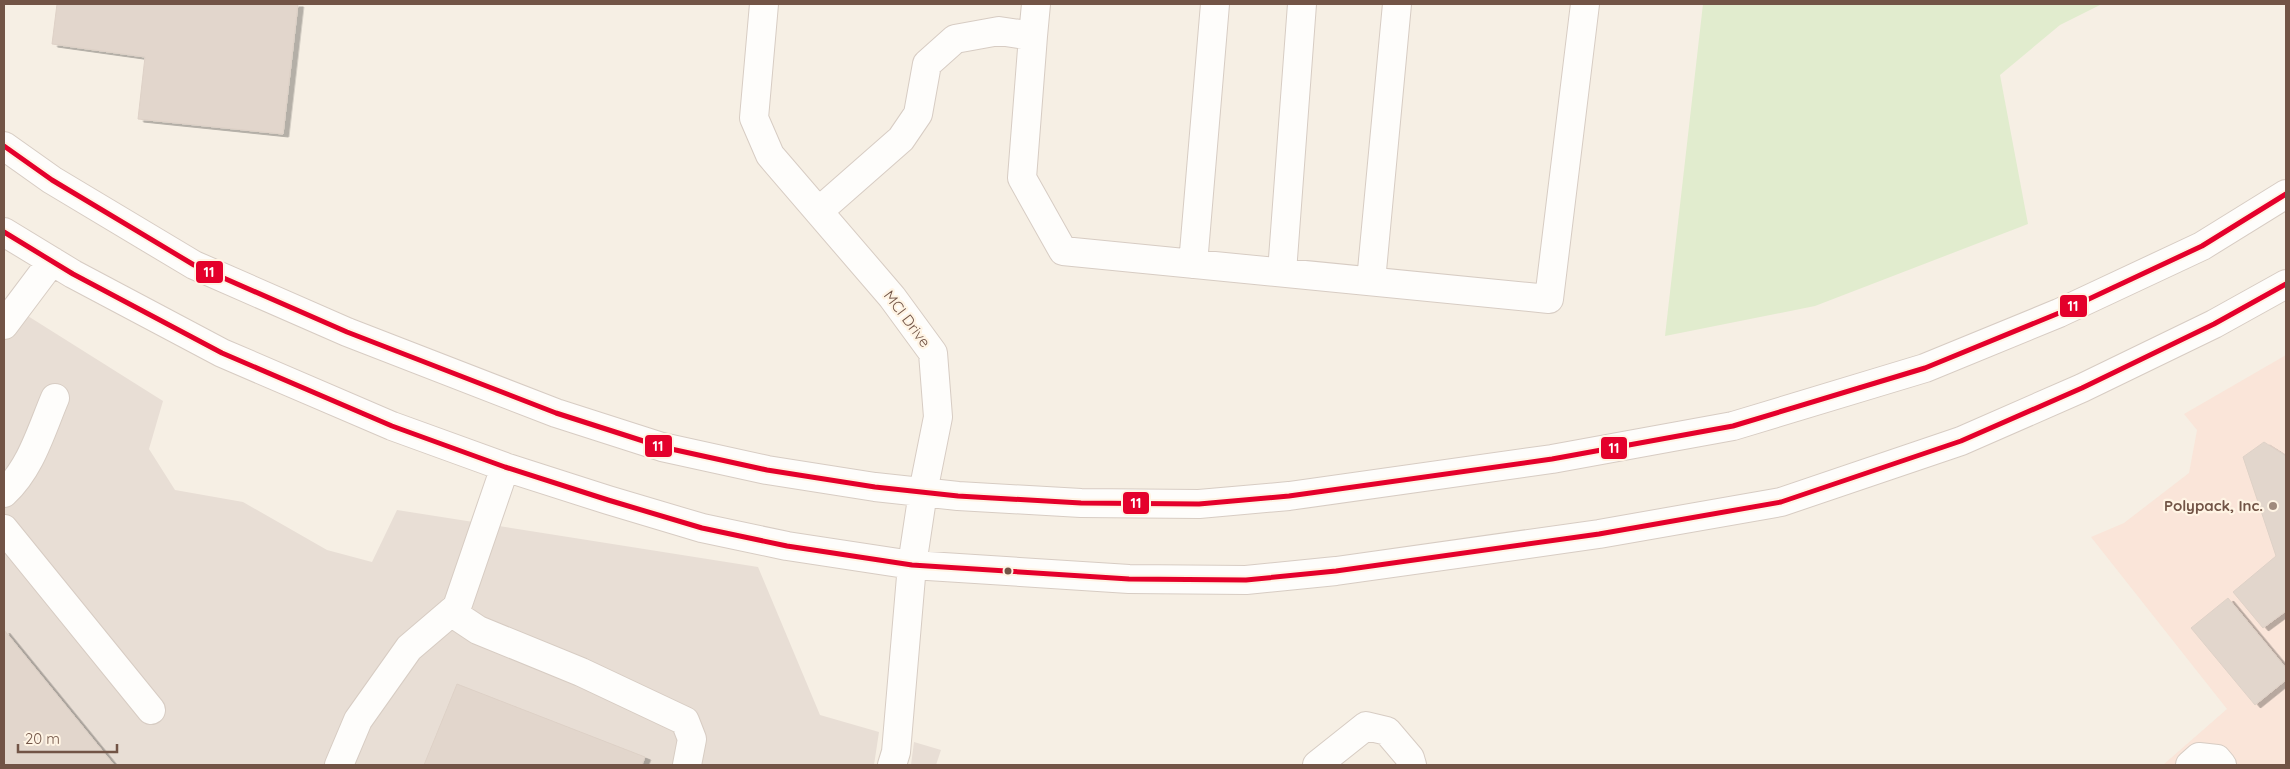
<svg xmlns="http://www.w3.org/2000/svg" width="2290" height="769" viewBox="0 0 2290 769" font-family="Quicksand,sans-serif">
<defs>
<filter id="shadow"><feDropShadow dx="5.5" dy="3" stdDeviation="0" flood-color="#0004"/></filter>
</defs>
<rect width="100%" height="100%" fill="#f6efe4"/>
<!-- commercial -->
<path fill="#fae5d9" d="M2286 355V765H2163L2227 709 2091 537 2124 523 2189 473 2197 430 2184 414Z"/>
<!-- industrial -->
<path fill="#e8ded5" d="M4 301 163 401 149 449 175 490 243 502 327 550 372 562 397 510 758 567 820 715 879 732 874 765H4Z
M914 742 941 750 936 765H911Z"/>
<!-- green -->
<path fill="#e1ecce" d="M1703 4H2102L2060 25 2000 75 2028 224 1815 306 1665 336Z"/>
<!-- building -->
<path fill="#e2d6cc" stroke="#ded1c7" filter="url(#shadow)" d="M57 4H298L283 134 138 119 145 57 52 44Z
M2264 442 2286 456V611L2263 628 2233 592 2276 556 2243 457Z
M2228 598 2286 668V680L2255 705 2191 628Z
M4 630 114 765H4Z
M457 684 645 757 642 765H424Z"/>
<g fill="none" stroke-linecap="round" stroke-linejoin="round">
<!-- minor casing -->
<g stroke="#d7ccc3" stroke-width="30">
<path id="minor" d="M764 4 754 118 770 155 892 297 933 353 938 417 923 492 912 565 896 752 892 765
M1033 36 1036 4
M4 146 52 180 194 265 347 332 556 413 662 447 767 470 875 487 958 496 1081 503 1199 504 1289 496 1552 459 1733 426 1925 368 2059 313 2202 246 2286 194
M819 211 901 139 918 114 927 64 955 39 999 31 1033 36 1022 178 1063 251 1549 299 1585 4
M4 232 73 274 222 353 392 426 505 467 608 500 702 528 787 546 912 565 1129 579 1246 580 1336 571 1599 534 1781 502 1961 441 2082 388 2214 324 2286 284
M1193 264 1215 4
M1282 272 1302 4
M1371 281 1397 4
M4 325 52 261
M4 493C31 468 41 431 55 398
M4 529 151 710
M451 612 478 630 581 672 685 721 692 739 687 765
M339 765 358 720 409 648 457 607 505 467
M1317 765 1366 726 1387 731 1410 758 1412 765
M2190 765 2199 757 2217 759 2222 765"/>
</g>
<!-- minor -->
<use href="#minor" stroke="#fefdfb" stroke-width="28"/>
<!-- bus-1 casing -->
<g stroke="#fff4e4" stroke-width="9">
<path id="bus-1" d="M4 146 52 180 194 265 347 332 556 413 662 447 767 470 875 487 958 496 1081 503 1199 504 1289 496 1552 459 1733 426 1925 368 2059 313 2202 246 2286 194
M4 232 73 274 222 353 392 426 505 467 608 500 702 528 787 546 912 565 1129 579 1246 580 1336 571 1599 534 1781 502 1961 441 2082 388 2214 324 2286 284"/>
</g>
<!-- bus-1 -->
<use href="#bus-1" stroke="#e4002b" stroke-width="5"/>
</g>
<!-- markers -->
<circle fill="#a08a7d" stroke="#fff4e4" stroke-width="2" cx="2273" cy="506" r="5"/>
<circle fill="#725446" stroke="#fff4e4" stroke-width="2" cx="1008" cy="571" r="4.5"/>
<g text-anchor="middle" stroke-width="4.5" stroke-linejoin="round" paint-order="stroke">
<!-- street labels -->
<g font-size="15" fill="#725446" stroke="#fff4e4">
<text transform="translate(907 319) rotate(53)" y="5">MCI Drive</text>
</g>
<!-- poi labels -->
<g font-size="15" font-weight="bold" fill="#725446" stroke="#fff4e4" text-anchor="end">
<text x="2263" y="511">Polypack, Inc.</text>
</g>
</g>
<g stroke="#fff4e4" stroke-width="2">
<rect x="195" y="260" width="29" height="24" rx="5" fill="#e4002b"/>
<rect x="2059" y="294" width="29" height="24" rx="5" fill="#e4002b"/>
<rect x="644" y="434" width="29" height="24" rx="5" fill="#e4002b"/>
<rect x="1600" y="436" width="28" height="24" rx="5" fill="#e4002b"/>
<rect x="1122" y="491" width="28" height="24" rx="5" fill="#e4002b"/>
</g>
<g font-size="14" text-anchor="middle" font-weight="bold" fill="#fff">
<text x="209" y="277">11</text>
<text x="2073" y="311">11</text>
<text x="658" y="451">11</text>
<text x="1614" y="453">11</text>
<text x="1136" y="508">11</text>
</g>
<!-- border -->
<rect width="2290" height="769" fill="none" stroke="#725446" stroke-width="10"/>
<!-- scale -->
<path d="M18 744v8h99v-8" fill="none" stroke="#725446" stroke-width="2.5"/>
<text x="25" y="744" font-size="15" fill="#725446" stroke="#fff4e4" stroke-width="4" paint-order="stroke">20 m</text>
</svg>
